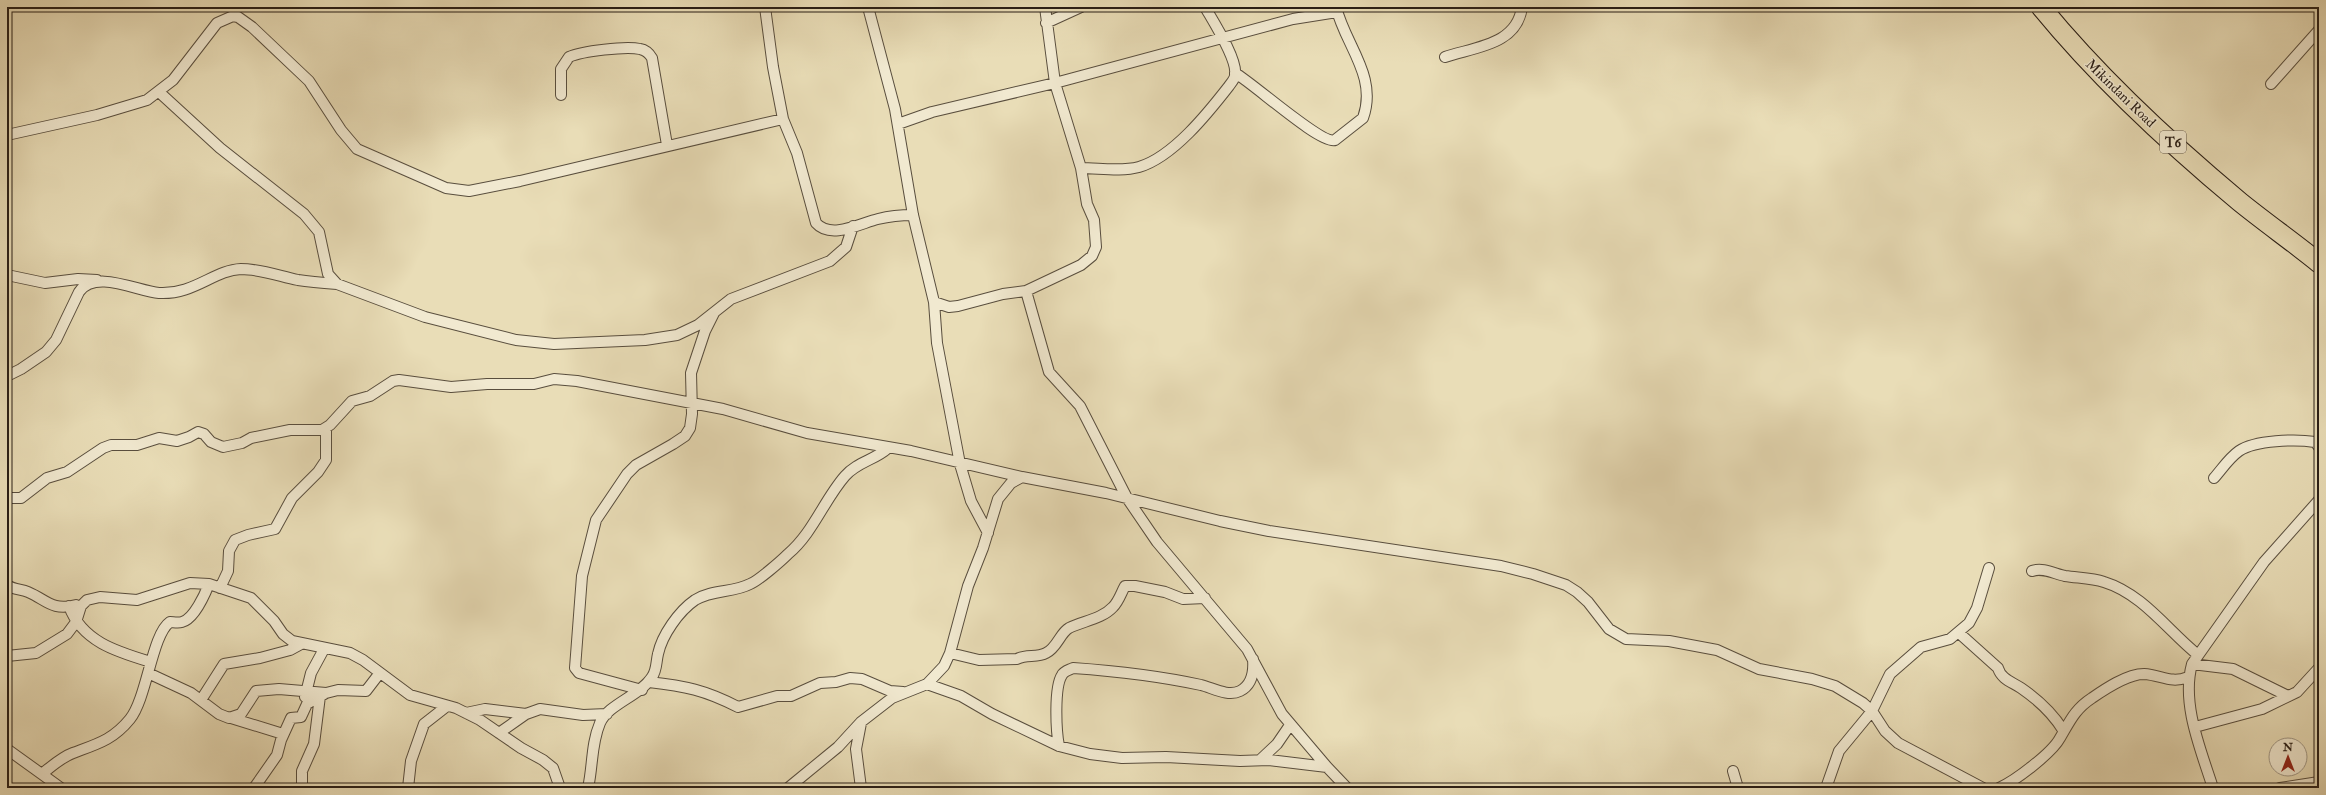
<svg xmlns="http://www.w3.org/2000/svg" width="2326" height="795" viewBox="0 0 2326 795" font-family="'IM FELL Double Pica',serif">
<rect width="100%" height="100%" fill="#e9ddb7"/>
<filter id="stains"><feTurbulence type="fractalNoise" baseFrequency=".005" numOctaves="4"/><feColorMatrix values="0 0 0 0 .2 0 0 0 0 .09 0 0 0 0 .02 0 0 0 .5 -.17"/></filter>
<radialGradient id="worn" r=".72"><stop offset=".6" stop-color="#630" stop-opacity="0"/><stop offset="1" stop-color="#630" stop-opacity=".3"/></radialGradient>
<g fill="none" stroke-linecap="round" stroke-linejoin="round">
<!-- street casing -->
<g stroke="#594e3e" stroke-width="12">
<path id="street" d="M765 7 773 67 783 119 797 153 816 223C831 240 861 223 878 219 890 216 901 215 913 215
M868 7 895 109 913 215 934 302 937 343 960 464 971 501 988 533
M1046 23 1081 7
M1445 57C1475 47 1517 45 1522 7
M1235 73C1253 83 1321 145 1335 140L1363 118C1378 76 1345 45 1336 7
M2271 84 2319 30
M159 92 220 148 304 214 319 232 328 274 337 284 425 317 516 340 554 344 645 340 677 335 698 325 731 299 830 261 846 247 853 226
M561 95V69L569 57C582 51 626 46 640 49 646 50 649 53 652 58L667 145
M898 124 932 112 1055 83 1293 19 1337 12
M7 135 97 115 147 100 173 80 217 23 233 16 238 17 252 27 309 81 341 130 357 149 446 188 469 191 520 181 783 119
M1081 168C1099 168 1121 172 1139 167 1173 157 1208 113 1229 86 1231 83 1235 79 1235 75 1238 60 1213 21 1205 7
M7 275 45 283 78 279 97 280
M1026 291 1049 372 1080 406 1127 498 1157 542 1247 649 1282 714 1327 767 1347 788
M934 302 949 307 958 306 1003 294 1026 291 1081 265 1092 256 1096 247 1094 220 1087 204 1081 168 1055 83 1045 7
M7 376 21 369 46 352 56 340 79 292C95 269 137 291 159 293 194 295 214 270 241 269 260 269 279 276 298 280 311 282 324 283 337 284
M2214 478C2222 469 2229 458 2239 451 2255 440 2296 439 2315 442L2319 447
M7 498H21L47 478 67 472 103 448 111 445H137L159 438 177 441 189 437 198 432 204 434 211 442 223 447 242 443 251 438 290 430H322L330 425 352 401 370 396 393 381 399 380 451 387 487 384H534L554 379 577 381 723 409 807 433 911 451 1022 477 1106 493 1220 521 1269 531 1501 566 1533 574 1566 585 1577 592 1588 602 1609 629 1626 639 1669 641 1717 650 1759 669 1812 679 1835 686 1863 703 1872 711 1885 731 1898 743 1983 788
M2032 571C2043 567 2055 574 2065 576 2078 578 2092 578 2104 582 2143 594 2168 631 2198 655
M7 585C14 590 21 589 28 592 47 600 51 611 76 605
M220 588 228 571 229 551 235 540 248 535 275 529 292 498 318 472 326 460V428
M69 606C82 642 118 652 151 662
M1959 633 1998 668C2001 679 2012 682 2021 688 2037 699 2053 714 2063 730
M950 653 979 660 1017 659C1026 654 1037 658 1046 653 1057 648 1060 633 1069 628 1083 621 1102 619 1113 607 1119 601 1121 593 1125 586H1135L1165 592 1183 599 1205 598
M7 656 36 653 67 634 76 622 81 606 87 600 100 597 137 600 190 583 209 584 251 598 274 621 283 634 292 641 350 653 363 660 410 695 456 708 480 720 521 748 543 760 553 768 560 788
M2192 664 2233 669 2288 696
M148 673 191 693 219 714 229 718 241 714 256 691 279 689 326 693
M649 682C685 686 705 690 738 707L777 696H791L820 683 836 682 850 678 862 679 890 691 903 692
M927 684 961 696 992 714 1059 746 1090 754 1122 758 1166 757 1240 761 1269 760 1327 767
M642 690 579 673 575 668 582 576 596 520 627 474 636 465 673 444 685 436 690 428 692 414 691 373 705 331 714 313
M305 697 311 673 324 649
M201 700 224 664 260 658 290 650 301 644
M466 713 485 709 526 714 540 709 583 715 607 714
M231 718 283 734
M861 723 856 749 861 788
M2195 727 2262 709 2297 692 2319 668
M499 733 526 714
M1059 746C1056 731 1054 687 1062 675 1064 671 1069 670 1073 668 1116 671 1159 676 1201 685 1213 688 1228 697 1240 691 1252 685 1254 671 1253 659
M7 749 61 788
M1260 760 1277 744 1290 725
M1733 771 1738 788
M43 773C52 766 62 757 73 753 97 744 113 740 130 719 147 698 152 634 170 622 173 622 178 623 182 622 194 619 205 594 209 584
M254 788 277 755 281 740 291 718 301 717 307 704 326 693 338 690 366 691 379 674
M302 788V771L314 744 320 696
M408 788 411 761 424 724 447 706
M588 788C593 766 591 744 600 723 608 704 640 696 652 677 657 670 656 662 658 654 662 635 679 611 695 600 713 589 733 593 750 584 758 581 781 561 788 554 813 533 824 500 845 476 857 462 875 460 888 448
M788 788 838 747 861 722 892 698 927 684 944 666 950 653 968 586 983 548 998 499 1011 483 1022 477
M1826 788 1839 751 1872 711 1890 674 1921 647 1950 639 1969 623 1977 608 1989 568
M1999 788C2015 781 2052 753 2060 738 2070 721 2075 709 2092 698 2105 689 2127 674 2144 674 2161 675 2171 684 2188 677
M2213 788C2201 750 2181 704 2192 664L2264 562 2319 500
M2280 788 2319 782"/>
</g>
<!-- highway casing -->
<g stroke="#291e16" stroke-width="21">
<path id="highway" d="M2041 7C2100 79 2168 142 2240 202 2266 223 2293 242 2319 263"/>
</g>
<!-- street -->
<use href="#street" stroke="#f1e9d0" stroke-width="10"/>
<!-- highway -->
<use href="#highway" stroke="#e9ddb7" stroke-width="19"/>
</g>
<g text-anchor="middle" stroke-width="3" stroke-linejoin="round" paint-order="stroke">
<!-- shield labels -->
<rect fill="#f1e9d0" stroke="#655b4e" stroke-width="1" x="2160" y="131" width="26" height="22" rx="3"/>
<g font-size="13" font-weight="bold" fill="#291e16">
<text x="2173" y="147">T6</text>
</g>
<!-- street labels -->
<g font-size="14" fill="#291e16" stroke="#f1e9d0">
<text transform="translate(2121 93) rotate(44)" y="5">Mikindani Road</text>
</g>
</g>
<!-- margin -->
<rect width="2326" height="795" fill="none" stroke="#e9ddb7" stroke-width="24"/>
<rect x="8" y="8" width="2310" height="779" fill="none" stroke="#291e16" stroke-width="2"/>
<rect x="12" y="12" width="2302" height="771" fill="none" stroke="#291e16"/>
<!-- north arrow -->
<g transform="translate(2288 757)"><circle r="19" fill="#f1e9d0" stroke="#a19886"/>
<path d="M0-3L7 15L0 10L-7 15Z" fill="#8f2418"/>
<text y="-6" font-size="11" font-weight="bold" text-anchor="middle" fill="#291e16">N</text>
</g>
<rect width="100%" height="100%" filter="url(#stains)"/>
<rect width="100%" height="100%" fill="url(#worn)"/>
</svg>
